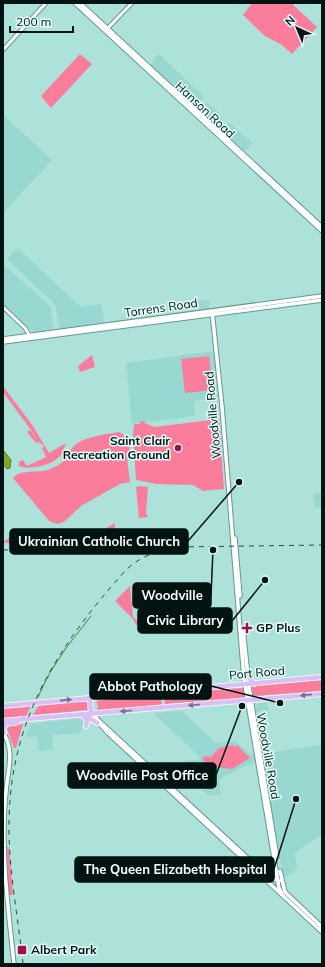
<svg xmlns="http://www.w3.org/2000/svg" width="325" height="967" viewBox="0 0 325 967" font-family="Mulish,sans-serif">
<rect width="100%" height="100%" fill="#ade2db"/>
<!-- built -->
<path fill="#98d8d0" d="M159 54 204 97 196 106 150 65Z
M207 102 220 114 213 123 200 111Z
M3 115 52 160 3 213Z
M230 123 252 143 245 151 222 131Z
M17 248 81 307 101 304 104 322 60 329 55 304 7 259Z
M3 264 51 307 53 330 33 332 3 304Z
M210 300 208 309 199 311 198 301Z
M214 351 218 397 194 401 195 416 132 424 126 363Z
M322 493V507L315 508 313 494Z
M267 702 268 711 255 712 257 704Z
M182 711 216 743 235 741 250 754 255 753 256 761 221 778 219 781 221 794 209 796 191 780 193 778 191 769 183 761 197 760 200 757 153 713Z
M82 718 84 722 80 733 52 735 53 750 39 751 37 736 26 737 30 724Z
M321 745 322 834 295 853 297 869 286 877 283 876 262 754Z"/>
<!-- green -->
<path fill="#fb7d9c" d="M252 3H291L317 27 292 54 282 45 265 36 243 15Z
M80 54 92 64 51 108 41 96Z
M92 355 95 367 80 372 78 366Z
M209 356 213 390 185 393 181 359Z
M3 386 33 426 49 453 66 443C64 447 63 454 59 457 50 466 30 470 19 466V462L23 460 27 466 46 457 42 448 44 447 48 454 43 445 38 442 36 443 27 432 30 430 39 441 3 392Z
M219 419 224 489 203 491 193 485 157 484 136 480 133 435 134 424H140V422L144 421 145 423 154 427Z
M119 432 129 438 130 453 127 458 130 482 120 484 81 506 64 522 57 524 49 521 13 478C19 469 39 473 48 470 55 467 62 464 66 458 69 455 69 451 72 448 83 436 104 435 119 432Z
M140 486 148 487 146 513 148 517 139 518 136 487Z
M115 523V534L109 535V546L84 545V541Z
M15 532 23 535 29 542 3 543Z
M130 586 133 617 140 623 136 625 133 619 115 601Z
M322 680V691L253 696 252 686Z
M244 688V698L165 704 164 695 166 693Z
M160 694 162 704 160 706 97 711 98 707 96 700Z
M69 702H87L88 710 33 715 39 705Z
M31 706 26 716 3 718V708Z
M23 724 16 748H14L7 729 9 726Z
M233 745 235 747 237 745 250 758 232 769 215 767 213 769 202 759 205 756 211 757 219 748Z
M7 847H9L13 895H8Z"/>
<!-- water -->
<path fill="#7fa826" stroke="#597c20" d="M3 450 11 460 10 468 7 469 3 464Z"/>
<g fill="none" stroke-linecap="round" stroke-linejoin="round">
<!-- stream -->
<path stroke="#597c20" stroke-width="1" d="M49 674 66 648 91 616
M47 679 49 675
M38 697 46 680"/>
<!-- tertiary casing -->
<g stroke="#649791" stroke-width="5">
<path id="tertiary" d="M107 29 132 3
M3 50 46 3
M3 307 25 328 30 336"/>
</g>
<!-- secondary casing -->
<g stroke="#649791" stroke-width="5.5">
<path id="secondary" d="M75 3 322 231
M80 3 322 227
M212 311 222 407 244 679 279 888 283 896
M3 339 322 296
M3 342 322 300
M235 538 240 596
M243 628 249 687 277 857
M91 714 108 733 322 932
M95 714 98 720 267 876 279 881
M3 732C15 751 8 770 6 791 0 849 8 906 14 964
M280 871 285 892 322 927"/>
</g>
<!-- trunk casing -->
<g stroke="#fff" stroke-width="6">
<path id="trunk" d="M248 676 254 684
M90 698 91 714
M3 706 322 677
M83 715 87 721 86 726
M85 715 97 723
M3 721 322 694
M4 733 3 729 6 724 18 722"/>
</g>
<!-- tertiary -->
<use href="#tertiary" stroke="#fff" stroke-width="3"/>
<!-- secondary -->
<use href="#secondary" stroke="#fff" stroke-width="3.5"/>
<!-- trunk -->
<use href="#trunk" stroke="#d8bff4" stroke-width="4.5"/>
<!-- rail -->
<path stroke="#2e4a47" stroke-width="1" stroke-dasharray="5 5" stroke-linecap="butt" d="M179 547 322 545
M3 550 161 547
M23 964C18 916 8 868 9 820 11 717 59 645 125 571 142 554 161 550 184 547"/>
</g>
<!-- one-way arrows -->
<defs><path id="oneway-solid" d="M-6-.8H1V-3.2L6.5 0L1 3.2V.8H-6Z"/></defs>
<g fill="#77728e">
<use href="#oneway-solid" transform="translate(306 695) rotate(174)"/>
<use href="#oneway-solid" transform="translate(66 700) rotate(-6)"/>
<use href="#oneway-solid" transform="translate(194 705) rotate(176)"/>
<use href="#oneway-solid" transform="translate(126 711) rotate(175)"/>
</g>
<!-- markers -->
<g fill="#a40d4a" stroke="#e3fdfa" stroke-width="1.5">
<circle cx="178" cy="448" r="4"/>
<path d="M245 622h4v4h4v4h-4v4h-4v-4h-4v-4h4z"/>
<rect x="17" y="945" width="10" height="10" rx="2"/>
</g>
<g text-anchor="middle" stroke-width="3" stroke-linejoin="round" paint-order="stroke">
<!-- street labels -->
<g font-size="12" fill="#011412" stroke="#e3fdfa">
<text transform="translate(205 110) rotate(43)" y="4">Hanson Road</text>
<text transform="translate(161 308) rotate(-8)" y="4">Torrens Road</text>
<text transform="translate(213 415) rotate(-95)" y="4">Woodville Road</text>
<text transform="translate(257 673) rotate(-5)" y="4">Port Road</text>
<text transform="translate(268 756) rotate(80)" y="4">Woodville Road</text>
</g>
<!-- poi labels -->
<g font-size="12" font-weight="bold" fill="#011412" stroke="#e3fdfa" text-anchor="start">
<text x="170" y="445" text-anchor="end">Saint Clair<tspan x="170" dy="14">Recreation Ground</tspan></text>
<text x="256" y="632">GP Plus</text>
<text x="31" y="954">Albert Park</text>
</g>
</g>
<!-- callouts -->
<path fill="none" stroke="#011412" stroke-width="1.5" d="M239 482L188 541M213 550L211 596M265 580L232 621M280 703L211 686M242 706L216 775M296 799L274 869"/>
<g fill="#011412" stroke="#e3fdfa" stroke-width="1.5">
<circle cx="239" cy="482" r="4"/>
<circle cx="213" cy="550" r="4"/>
<circle cx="265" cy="580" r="4"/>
<circle cx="280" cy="703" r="4"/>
<circle cx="242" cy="706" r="4"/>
<circle cx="296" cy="799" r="4"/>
</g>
<g fill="#011412" stroke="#011412" stroke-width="1.5">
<rect x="10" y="529" width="178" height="25" rx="4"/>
<rect x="133" y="583" width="78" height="25" rx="4"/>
<rect x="138" y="608" width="94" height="25" rx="4"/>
<rect x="90" y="674" width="121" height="25" rx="4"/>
<rect x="68" y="763" width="148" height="25" rx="4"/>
<rect x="75" y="857" width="199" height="25" rx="4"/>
</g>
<g font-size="13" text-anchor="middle" font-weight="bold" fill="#fff">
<text x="99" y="546">Ukrainian Catholic Church</text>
<text x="172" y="600">Woodville</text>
<text x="185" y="625">Civic Library</text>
<text x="150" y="691">Abbot Pathology</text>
<text x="142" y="780">Woodville Post Office</text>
<text x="175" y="874">The Queen Elizabeth Hospital</text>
</g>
<!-- border -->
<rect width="325" height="967" fill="none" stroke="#011412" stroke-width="8"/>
<!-- north arrow -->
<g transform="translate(297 28) rotate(316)" stroke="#e3fdfa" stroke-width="3" paint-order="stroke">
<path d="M0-3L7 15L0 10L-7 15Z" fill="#011412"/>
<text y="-6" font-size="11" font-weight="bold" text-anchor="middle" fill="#011412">N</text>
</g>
<!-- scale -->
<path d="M10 26v6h63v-6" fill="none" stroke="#011412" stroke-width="2"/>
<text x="16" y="26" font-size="12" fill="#011412" stroke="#e3fdfa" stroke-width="3" paint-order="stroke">200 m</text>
</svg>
